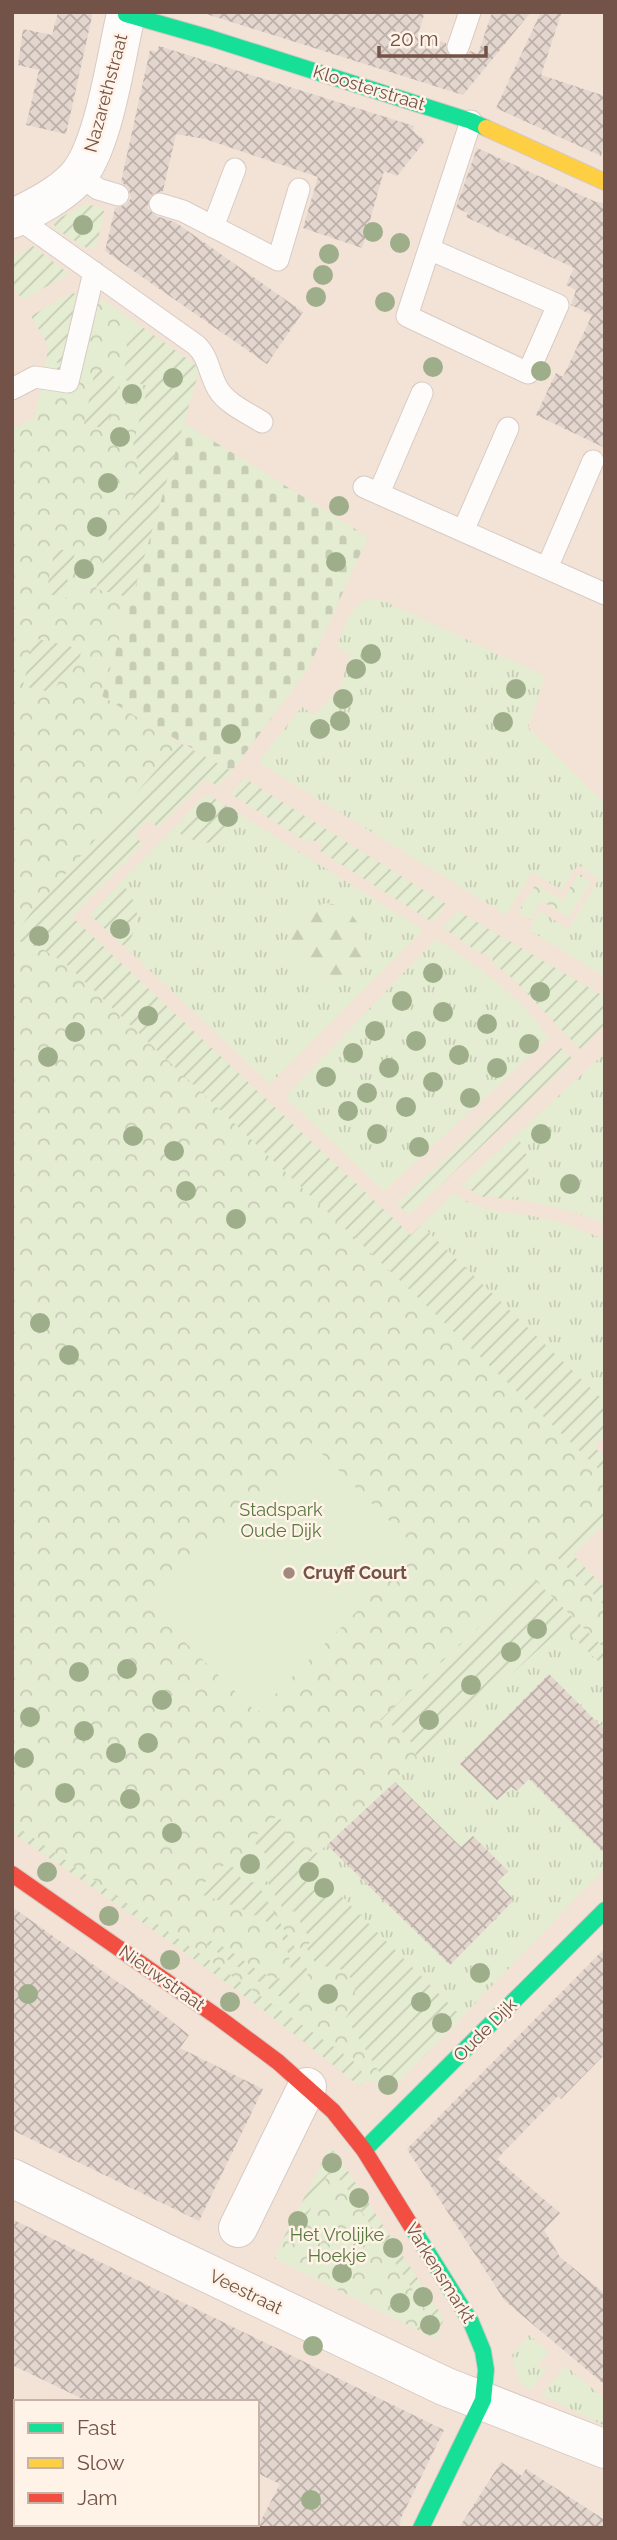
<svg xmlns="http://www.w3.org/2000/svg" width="617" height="2540" viewBox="0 0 617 2540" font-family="Raleway,sans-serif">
<defs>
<pattern id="grass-tufts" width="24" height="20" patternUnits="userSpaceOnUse" patternTransform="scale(1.75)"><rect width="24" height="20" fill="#e4ecd1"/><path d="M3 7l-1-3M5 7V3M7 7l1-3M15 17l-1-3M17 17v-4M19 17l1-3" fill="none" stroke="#c7ccb5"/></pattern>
<pattern id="forest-firs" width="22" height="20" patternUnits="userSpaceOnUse" patternTransform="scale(1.75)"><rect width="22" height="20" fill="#e4ecd1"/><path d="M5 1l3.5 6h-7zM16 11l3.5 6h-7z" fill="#c7ccb5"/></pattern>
<pattern id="cemetery-stones" width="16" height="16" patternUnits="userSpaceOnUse" patternTransform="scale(1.75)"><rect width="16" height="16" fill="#e4ecd1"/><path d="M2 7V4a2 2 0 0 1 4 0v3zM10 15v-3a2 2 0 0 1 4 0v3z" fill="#c7ccb5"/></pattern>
<pattern id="park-crowns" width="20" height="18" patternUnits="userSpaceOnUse" patternTransform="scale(1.75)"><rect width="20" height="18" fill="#e4ecd1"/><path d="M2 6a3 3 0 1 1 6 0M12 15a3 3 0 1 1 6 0" fill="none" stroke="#c7ccb5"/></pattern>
<pattern id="garden-furrows" width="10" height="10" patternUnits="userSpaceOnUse" patternTransform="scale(1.75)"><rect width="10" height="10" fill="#e4ecd1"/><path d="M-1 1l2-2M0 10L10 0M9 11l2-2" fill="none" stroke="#c7ccb5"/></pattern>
<pattern id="building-cross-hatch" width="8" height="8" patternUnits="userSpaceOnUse" patternTransform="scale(1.75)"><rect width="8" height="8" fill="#e2d6ce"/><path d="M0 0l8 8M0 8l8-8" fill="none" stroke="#bcb0a9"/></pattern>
</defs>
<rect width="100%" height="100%" fill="#f6eee6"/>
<!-- residential -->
<path fill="#f2e3d6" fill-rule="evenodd" d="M12 12H605V2528H12ZM16 2402H257V2524H16Z"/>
<!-- grass -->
<path fill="url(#grass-tufts)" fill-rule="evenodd" d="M374 598 386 602 545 676 528 727 605 804V977L529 930 540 911 568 929 599 879 578 865 561 890 532 872 506 915 258 762 302 707 315 715 340 688 350 655 337 647C345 627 349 602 374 598Z
M241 815 423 930 270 1084 126 948C137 928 135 900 121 882L173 829C206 850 218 848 241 815ZM362 929 368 952 361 968 326 979 306 967 290 949Z
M436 939C478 966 520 996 549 1038L384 1191 285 1097Z
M605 1053V1222L552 1206 511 1199 526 1182 524 1148 516 1135Z
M454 1193C480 1213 501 1210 532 1216 557 1221 581 1229 605 1240V1402L421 1225Z
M563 1626 605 1668V1730L549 1674 465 1760 462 1758 458 1762 497 1800 511 1787 517 1791 529 1779 605 1854V1868L462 2017 307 1863Z
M529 2335 549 2352 538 2365 546 2371 530 2390 518 2380 512 2355Z
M566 2366 605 2399V2426L544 2396 542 2394Z"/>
<!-- forest -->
<path fill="url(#forest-firs)" d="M327 903C355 908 361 926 369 952 367 956 365 963 362 967 360 969 355 971 353 973 306 998 250 919 327 903Z"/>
<!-- cemetery -->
<path fill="url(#cemetery-stones)" d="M184 423 368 537 308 669 232 771 102 697Z"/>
<!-- park -->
<path fill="url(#park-crowns)" d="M72 293 107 302 200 368 102 696 180 743 30 915 605 1457V1524L573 1555 605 1588V1668L563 1627 308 1862 462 2017 389 2092 382 2085 366 2080 359 2086C249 1995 131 1913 12 1833V429L35 417 49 347 31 316Z
M579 873 591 882 569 918 542 901 530 920 518 912 536 884 562 900Z
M328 2174 342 2181 426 2310 416 2329 274 2258 283 2239 293 2243Z"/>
<!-- garden -->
<path fill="url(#garden-furrows)" d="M86 204 102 208 104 212 97 244 88 249 56 229 54 224 56 220Z
M33 246 69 274 22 300 12 283V257Z
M72 293 79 295 63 364 46 360 49 347 31 316Z
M138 324 200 368 132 598 96 589 112 526 124 514 136 491 139 476 138 463 133 445 148 386 121 379 106 429 84 424 95 370 121 379 129 352 123 336Z
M55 548 75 553 67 580 71 582 66 599 46 593Z
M34 638 81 649C81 664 71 673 59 680L55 693 23 686Z
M180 743 232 771 218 786 206 779 158 828 150 820 141 826 134 836 143 844 72 917 411 1235 421 1225 605 1402V1435L594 1447 605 1457V1475L65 963 41 948 15 940 16 933 30 914Z
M244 778 446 904 436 920H429L320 851 323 846 311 839 308 843 231 794Z
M209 795 241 815C218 848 206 850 173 829L202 798Z
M121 882C142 908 141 920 126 948L90 915Z
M458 911 605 997V1026L580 1049 512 978 492 962 493 959 484 952 481 954 443 928Z
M561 1048 573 1059 409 1215 397 1204Z
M516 1135C534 1164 533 1174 511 1199L483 1197 462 1185Z
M605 1509V1524L573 1555 605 1588V1606L555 1555Z
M532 1577 605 1649V1668L563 1627 417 1761C416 1739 398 1726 380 1720Z
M280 1813C280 1832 299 1851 318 1853L308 1863 462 2017 389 2092 382 2085 379 2072 346 2017C361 2000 358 1972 334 1967 328 1966 322 1967 317 1966L306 1947 311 1941 294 1911 286 1914 265 1878 268 1859 264 1852 253 1841 254 1837Z
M12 1823 351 2059 360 2068 365 2080 359 2086C249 1995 131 1913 12 1833Z
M225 1864 233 1867 242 1880 257 1883 309 1972 299 1993 307 2016 199 1939C233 1940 261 1988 290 1977 293 1962 285 1938 274 1927 260 1914 213 1898 194 1892Z
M330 2147 338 2156 444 2319 435 2339 416 2329 426 2310 342 2181 328 2174 293 2244 283 2239Z"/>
<!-- pitch -->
<path fill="#e4ecd1" d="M311 1443 418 1549 257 1713 150 1608Z"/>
<!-- building -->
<path fill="url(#building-cross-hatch)" d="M58 12H93L66 134 26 125 39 70 18 65 23 29 52 35Z
M200 12H425L418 34 446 43 448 55 460 60 466 57 470 51 478 54 492 12H531L463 95Z
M541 12 561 14 541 75 605 96V141L601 156 496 108Z
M159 46 414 126 413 131 425 141 397 176 384 171 362 248 303 228 318 177 205 139 176 134 163 191 151 195 147 208 156 216 175 222 303 312 267 364 105 251 115 208 126 205 131 198 128 187 121 182 150 50 157 52Z
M477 148 596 202 605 203V448L536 415 556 373 563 377 592 315 571 305 576 290 566 285 574 268 466 217 468 213 456 208Z
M549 1674 605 1730V1854L529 1779 517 1791 511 1787 497 1800 460 1764Z
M395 1782 461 1847 473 1836 508 1871 497 1882 514 1900 450 1965 327 1845Z
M12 1907 160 2012 189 2035 180 2048 263 2089 199 2221 12 2130Z
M605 1948V2054L561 2099 558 2096 497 2159 560 2213 544 2230 560 2257 605 2294V2385L505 2301 407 2149Z
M12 2219 444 2430 401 2518 399 2528H257L280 2484 257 2473V2402H89L12 2365Z
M501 2462 522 2476 526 2469 605 2520V2528H459Z"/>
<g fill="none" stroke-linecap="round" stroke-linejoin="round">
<!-- lane casing -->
<g stroke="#d7cbc4" stroke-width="23">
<path id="lane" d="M458 47 470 12
M79 174 98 189 118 195
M160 204 183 211 278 260 299 189
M16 217 196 345C209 357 209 374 218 389 227 404 248 413 262 422
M213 227 235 169
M429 249 558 305 528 373 407 316 471 121
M12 389 35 377 68 382 94 272
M364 487 605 594
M379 493 422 393
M463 531 508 428
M547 568 593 461"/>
</g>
<!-- street casing -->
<g stroke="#d7cbc4" stroke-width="40">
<path id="street" d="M12 219C34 208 59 196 76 178 104 148 116 56 126 14
M12 2178 163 2252 444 2386 605 2449
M238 2228 307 2087
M12 2508 16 2510
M44 2524 51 2528"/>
</g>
<!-- fast casing -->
<g stroke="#d7cac3" stroke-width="18">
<path id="fast" d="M126 12V14L210 38 471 121 486 128
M364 2150 605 1910
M413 2229 471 2322 483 2351 486 2370 483 2400 421 2528"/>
</g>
<!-- slow casing -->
<g stroke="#d7cac3" stroke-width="18">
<path id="slow" d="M486 128 605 182"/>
</g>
<!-- jam casing -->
<g stroke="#d7cac3" stroke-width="18">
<path id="jam" d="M12 1874 219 2018 278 2062 333 2111 364 2150 413 2229"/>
</g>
<!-- lane -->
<use href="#lane" stroke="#fefcfb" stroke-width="21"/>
<!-- street -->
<use href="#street" stroke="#fefcfb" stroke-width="38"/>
<!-- fast -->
<use href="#fast" stroke="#16e098" stroke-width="16"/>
<!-- slow -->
<use href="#slow" stroke="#ffcf43" stroke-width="16"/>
<!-- jam -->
<use href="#jam" stroke="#f24e42" stroke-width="16"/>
</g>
<!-- trees -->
<g fill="#9fae8a">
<circle cx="83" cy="225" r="10"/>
<circle cx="373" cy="232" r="10"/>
<circle cx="400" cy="243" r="10"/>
<circle cx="329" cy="254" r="10"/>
<circle cx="323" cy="275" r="10"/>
<circle cx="316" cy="297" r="10"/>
<circle cx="385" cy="302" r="10"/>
<circle cx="433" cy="367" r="10"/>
<circle cx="541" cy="371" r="10"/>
<circle cx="173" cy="378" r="10"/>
<circle cx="132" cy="394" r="10"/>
<circle cx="120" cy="437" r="10"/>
<circle cx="108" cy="483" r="10"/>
<circle cx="339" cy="506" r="10"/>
<circle cx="97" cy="527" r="10"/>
<circle cx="336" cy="562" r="10"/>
<circle cx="84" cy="569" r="10"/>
<circle cx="371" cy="654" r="10"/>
<circle cx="356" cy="669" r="10"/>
<circle cx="516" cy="689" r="10"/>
<circle cx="343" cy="699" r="10"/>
<circle cx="340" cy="721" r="10"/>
<circle cx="503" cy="722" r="10"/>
<circle cx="320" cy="729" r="10"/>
<circle cx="231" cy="734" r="10"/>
<circle cx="206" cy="812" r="10"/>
<circle cx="228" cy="817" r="10"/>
<circle cx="120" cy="929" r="10"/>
<circle cx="39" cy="936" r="10"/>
<circle cx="433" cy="973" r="10"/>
<circle cx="540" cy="992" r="10"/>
<circle cx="402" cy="1001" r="10"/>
<circle cx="443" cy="1012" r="10"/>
<circle cx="148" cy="1016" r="10"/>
<circle cx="487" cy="1024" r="10"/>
<circle cx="375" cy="1031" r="10"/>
<circle cx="75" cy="1032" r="10"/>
<circle cx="416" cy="1041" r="10"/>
<circle cx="529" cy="1044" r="10"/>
<circle cx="353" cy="1053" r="10"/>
<circle cx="459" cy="1055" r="10"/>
<circle cx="48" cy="1057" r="10"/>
<circle cx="389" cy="1068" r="10"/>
<circle cx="497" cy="1068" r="10"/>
<circle cx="326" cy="1077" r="10"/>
<circle cx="433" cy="1082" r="10"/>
<circle cx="367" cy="1093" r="10"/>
<circle cx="470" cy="1098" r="10"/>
<circle cx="406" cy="1107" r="10"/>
<circle cx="348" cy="1111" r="10"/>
<circle cx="377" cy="1134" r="10"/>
<circle cx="541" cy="1134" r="10"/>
<circle cx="133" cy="1136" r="10"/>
<circle cx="419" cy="1147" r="10"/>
<circle cx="174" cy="1151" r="10"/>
<circle cx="570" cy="1184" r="10"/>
<circle cx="186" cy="1191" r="10"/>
<circle cx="236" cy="1219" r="10"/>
<circle cx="40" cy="1323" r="10"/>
<circle cx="69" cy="1355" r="10"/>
<circle cx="537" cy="1629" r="10"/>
<circle cx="511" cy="1652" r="10"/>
<circle cx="127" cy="1669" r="10"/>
<circle cx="79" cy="1672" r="10"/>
<circle cx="471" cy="1685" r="10"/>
<circle cx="162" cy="1700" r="10"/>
<circle cx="30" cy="1717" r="10"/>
<circle cx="429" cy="1720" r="10"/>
<circle cx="84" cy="1731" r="10"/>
<circle cx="148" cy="1743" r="10"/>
<circle cx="116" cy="1753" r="10"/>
<circle cx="24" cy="1758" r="10"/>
<circle cx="65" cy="1793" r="10"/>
<circle cx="130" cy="1799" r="10"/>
<circle cx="172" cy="1833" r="10"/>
<circle cx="250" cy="1864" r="10"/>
<circle cx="47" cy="1872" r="10"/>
<circle cx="309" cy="1872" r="10"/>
<circle cx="324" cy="1888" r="10"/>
<circle cx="109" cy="1916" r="10"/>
<circle cx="170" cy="1960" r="10"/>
<circle cx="480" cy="1973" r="10"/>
<circle cx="28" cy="1994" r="10"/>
<circle cx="328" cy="1994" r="10"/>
<circle cx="230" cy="2002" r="10"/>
<circle cx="421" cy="2002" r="10"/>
<circle cx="442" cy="2023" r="10"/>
<circle cx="388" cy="2085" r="10"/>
<circle cx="332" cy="2163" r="10"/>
<circle cx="359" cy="2198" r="10"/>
<circle cx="298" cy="2221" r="10"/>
<circle cx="393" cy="2248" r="10"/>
<circle cx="342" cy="2273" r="10"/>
<circle cx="423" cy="2297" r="10"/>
<circle cx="400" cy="2303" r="10"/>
<circle cx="430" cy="2325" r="10"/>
<circle cx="313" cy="2346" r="10"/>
<circle cx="311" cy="2500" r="10"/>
</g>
<!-- markers -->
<circle fill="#a1897f" stroke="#fff2e6" stroke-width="2.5" cx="289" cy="1573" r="7"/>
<g text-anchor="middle" stroke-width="5" stroke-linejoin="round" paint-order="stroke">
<!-- street labels -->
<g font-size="18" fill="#735247" stroke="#fff2e6">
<text transform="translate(369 88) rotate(17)" y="6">Kloosterstraat</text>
<text transform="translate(106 93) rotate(-75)" y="6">Nazarethstraat</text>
<text transform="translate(162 1978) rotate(35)" y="6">Nieuwstraat</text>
<text transform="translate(485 2030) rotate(-45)" y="6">Oude Dijk</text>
<text transform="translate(440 2273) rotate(58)" y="6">Varkensmarkt</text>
<text transform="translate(246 2292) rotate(26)" y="6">Veestraat</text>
</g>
<!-- park labels -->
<g font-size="18" fill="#57793f" stroke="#fff2e6">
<text x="281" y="1516">Stadspark<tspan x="281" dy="21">Oude Dijk</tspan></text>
<text x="337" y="2241">Het Vrolijke<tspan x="337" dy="21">Hoekje</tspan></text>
</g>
<!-- poi labels -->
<g font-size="18" font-weight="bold" fill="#735247" stroke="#fff2e6" text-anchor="start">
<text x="303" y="1579">Cruyff Court</text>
</g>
</g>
<!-- border -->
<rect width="617" height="2540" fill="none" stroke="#735247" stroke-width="28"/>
<!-- legend -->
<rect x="14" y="2400" width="245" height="126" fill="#fff2e6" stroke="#c7b2a6" stroke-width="2"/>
<rect x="28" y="2423" width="35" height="10" fill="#16e098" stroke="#c7b2a6" stroke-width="2"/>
<text x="77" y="2435" font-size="21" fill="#735247">Fast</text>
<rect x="28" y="2458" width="35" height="10" fill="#ffcf43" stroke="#c7b2a6" stroke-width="2"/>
<text x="77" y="2470" font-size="21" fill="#735247">Slow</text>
<rect x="28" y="2493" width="35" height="10" fill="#f24e42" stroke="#c7b2a6" stroke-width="2"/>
<text x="77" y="2505" font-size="21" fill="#735247">Jam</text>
<!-- scale -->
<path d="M379 46v10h107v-10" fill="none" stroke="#735247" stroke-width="3.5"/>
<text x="390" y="46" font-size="21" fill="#735247" stroke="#fff2e6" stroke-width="5" paint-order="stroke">20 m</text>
</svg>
